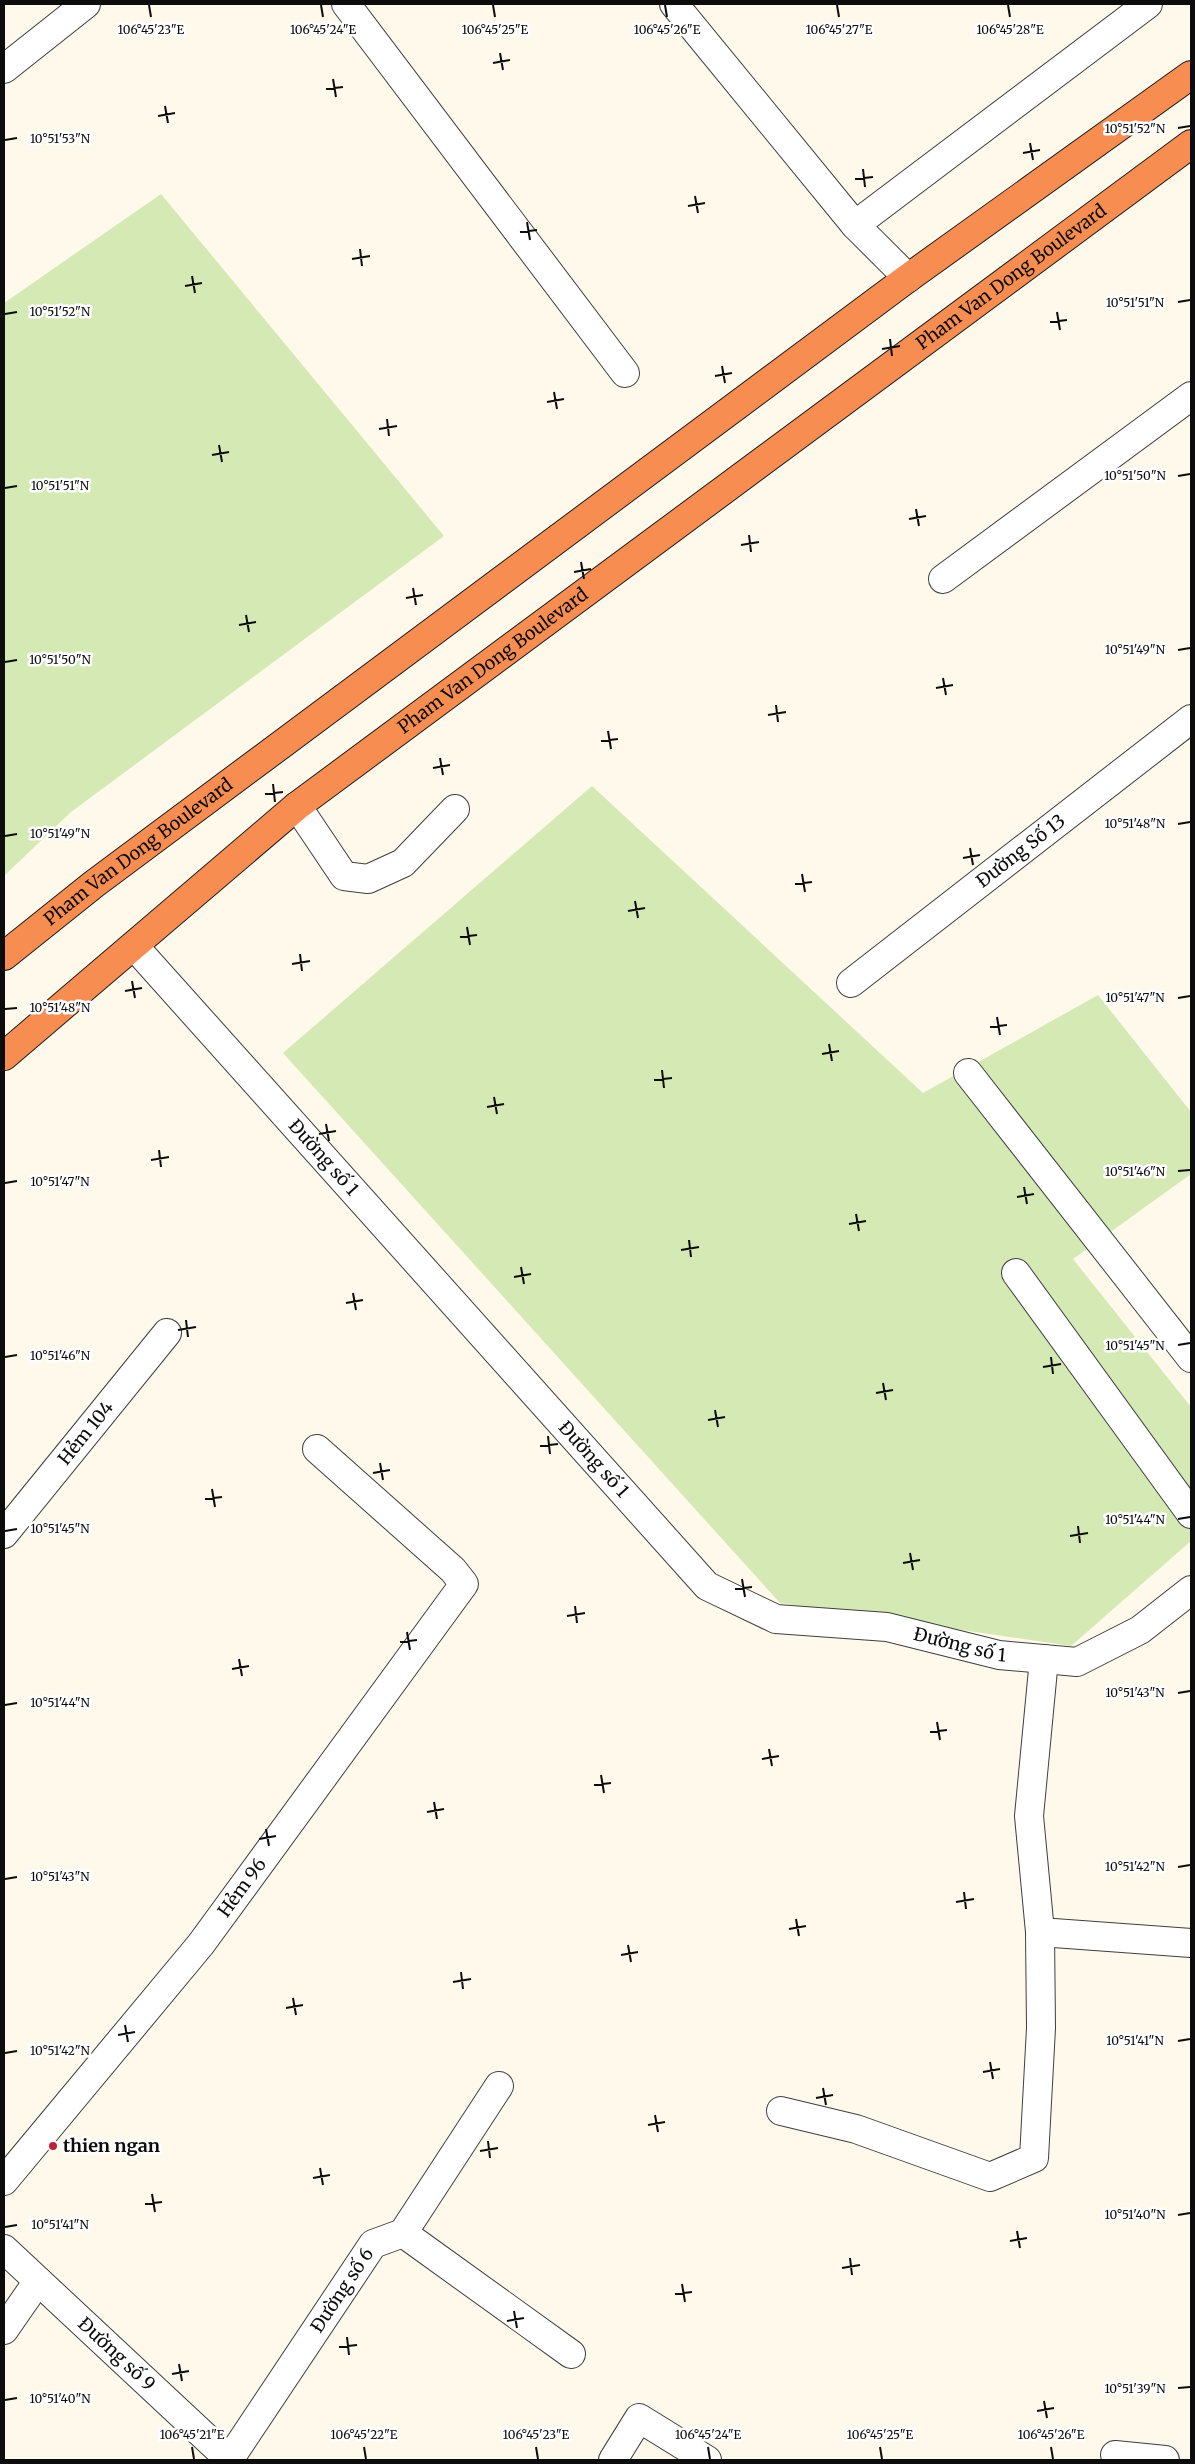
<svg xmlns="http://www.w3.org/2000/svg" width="1195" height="2464" viewBox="0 0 1195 2464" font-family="Merriweather,serif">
<rect width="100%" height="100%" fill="#fff9eb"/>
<!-- green -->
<path fill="#d5e9b4" d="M161 194 444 536 71 812 4 876V303Z
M592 786 923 1093 1098 995 1191 1112V1174L1073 1259 1191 1407V1541L1071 1646 780 1603 283 1053Z"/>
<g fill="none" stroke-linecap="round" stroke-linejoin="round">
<!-- minor casing -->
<g stroke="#3f3f3f" stroke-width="30">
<g id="minor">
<path d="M346 4 625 373"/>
<path d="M674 4 855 225 908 278"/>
<path d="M4 69 86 4"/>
<path d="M855 225 1148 4"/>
<path d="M943 579 1191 396"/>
<path d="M297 806 344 876 368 879 403 863 455 809"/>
<path id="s1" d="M134 946 707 1586 776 1619 887 1627 999 1655 1077 1662 1140 1630 1191 1590"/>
<path id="s2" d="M851 983 1191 719"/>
<path d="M968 1073 1191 1358"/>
<path d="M1016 1273 1191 1514"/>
<path id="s3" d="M4 1534 167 1333"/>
<path d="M1040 1932 1191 1943"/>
<path d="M781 2111 856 2129 990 2177 1034 2158 1041 2028 1040 1932 1029 1816 1044 1659"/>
<path id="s4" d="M4 2181 201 1944 464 1584 453 1570 317 1449"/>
<path d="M403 2233 571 2354"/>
<path d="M403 2233 499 2086"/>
<path id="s5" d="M4 2249 230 2460"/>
<path d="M4 2330 38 2281"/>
<path d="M1115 2455 1165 2460"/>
<path id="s6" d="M229 2460 373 2244 403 2233"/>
<path d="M613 2460 639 2418 707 2460"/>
</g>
</g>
<!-- highway casing -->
<g stroke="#1d1d1d" stroke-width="30">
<g id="highway">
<path id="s7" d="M4 956 94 884 908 278 1191 75"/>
<path id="s8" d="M4 1056 297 806 1191 144"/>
</g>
</g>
<!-- minor -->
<use href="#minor" stroke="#fff" stroke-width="28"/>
<!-- highway -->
<use href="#highway" stroke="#f78d51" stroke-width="28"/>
</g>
<!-- ticks -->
<path fill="none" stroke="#0c0c0c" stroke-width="2" d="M149 5 151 17M321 5 323 17M493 5 495 17M665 5 667 17M837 5 839 17M1008 5 1010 17M500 53 503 70M493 63 510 60M333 79 336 97M326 89 343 87M165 106 168 123M158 116 175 113M1178 128 1190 126M5 140 17 138M1030 143 1033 160M1023 153 1040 150M863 169 865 187M855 179 873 177M695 196 698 213M688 206 705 203M527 222 530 240M520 232 537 230M360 249 362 266M352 259 370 256M192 276 195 293M185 286 202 283M1178 302 1190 300M1057 312 1060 330M5 314 17 312M1050 322 1067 320M890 339 892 356M882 349 900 346M722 366 725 383M715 376 732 373M554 392 557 409M547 402 564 399M387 419 389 436M379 429 397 426M219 445 222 462M212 455 229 452M1178 476 1190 474M5 488 17 486M916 509 919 526M909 519 926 516M749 535 751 552M741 545 759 542M581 562 584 579M574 572 591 569M413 588 416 605M406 598 423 595M246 615 249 632M239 625 256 622M1178 650 1190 648M5 662 17 660M943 678 946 695M936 688 953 685M776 705 778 722M768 715 786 712M608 731 611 749M601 741 618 739M440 758 443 775M433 768 450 765M273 784 275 802M265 794 283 792M1178 824 1190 822M5 836 17 834M970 848 973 865M963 858 980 855M802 874 805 892M795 884 812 882M635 901 638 918M628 911 645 908M467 927 470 945M460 937 477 935M300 954 302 971M292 964 310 961M132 981 135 998M125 991 142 988M1178 998 1190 996M5 1009 17 1008M997 1017 1000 1035M990 1027 1007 1025M829 1044 832 1061M822 1054 839 1051M662 1070 664 1088M654 1080 672 1078M494 1097 497 1114M487 1107 504 1104M326 1124 329 1141M319 1134 336 1131M159 1150 161 1167M151 1160 169 1157M1178 1171 1190 1170M5 1183 17 1181M1024 1187 1027 1204M1017 1197 1034 1194M856 1214 859 1231M849 1224 866 1221M689 1240 691 1257M681 1250 699 1247M521 1267 524 1284M514 1277 531 1274M353 1293 356 1310M346 1303 363 1300M186 1320 188 1337M178 1330 196 1327M1178 1345 1190 1343M5 1357 17 1355M1051 1357 1053 1374M1043 1367 1061 1364M883 1383 886 1400M876 1393 893 1390M715 1410 718 1427M708 1420 725 1417M548 1436 550 1454M540 1446 558 1444M380 1463 383 1480M373 1473 390 1470M212 1489 215 1507M205 1499 222 1497M1178 1519 1190 1517M1078 1526 1080 1543M5 1531 17 1529M1070 1536 1088 1533M910 1553 913 1570M903 1563 920 1560M742 1579 745 1597M735 1589 752 1587M575 1606 577 1623M567 1616 585 1613M407 1632 410 1650M400 1642 417 1640M239 1659 242 1676M232 1669 249 1666M1178 1693 1190 1691M5 1705 17 1703M937 1722 940 1740M930 1732 947 1730M769 1749 772 1766M762 1759 779 1756M601 1775 604 1793M594 1785 611 1783M434 1802 437 1819M427 1812 444 1809M266 1829 269 1846M259 1839 276 1836M1178 1867 1190 1865M5 1879 17 1877M964 1892 966 1909M956 1902 974 1899M796 1919 799 1936M789 1929 806 1926M628 1945 631 1962M621 1955 638 1952M461 1972 463 1989M453 1982 471 1979M293 1998 296 2015M286 2008 303 2005M125 2025 128 2042M118 2035 135 2032M1178 2041 1190 2039M5 2053 17 2051M990 2062 993 2079M983 2072 1000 2069M823 2088 826 2105M816 2098 833 2095M655 2115 658 2132M648 2125 665 2122M488 2141 490 2158M480 2151 498 2148M320 2168 323 2185M313 2178 330 2175M152 2194 155 2212M145 2204 162 2202M1178 2215 1190 2213M5 2227 17 2225M1017 2231 1020 2248M1010 2241 1027 2238M850 2258 852 2275M842 2268 860 2265M682 2284 685 2302M675 2294 692 2292M514 2311 517 2328M507 2321 524 2318M347 2337 349 2355M339 2347 357 2345M179 2364 182 2381M172 2374 189 2371M1178 2388 1190 2387M5 2400 17 2398M1044 2401 1047 2418M1037 2411 1054 2408M192 2447 194 2459M364 2447 366 2459M536 2447 538 2459M708 2447 710 2459M880 2447 882 2459M1051 2447 1053 2459"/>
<!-- markers -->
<circle fill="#bd2239" stroke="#fff" stroke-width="2" cx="53" cy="2146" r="5"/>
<g text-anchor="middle" stroke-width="5" stroke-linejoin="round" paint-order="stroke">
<!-- street labels -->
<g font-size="18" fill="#0c0c0c" stroke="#fff">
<text dy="6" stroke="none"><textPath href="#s8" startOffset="1274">Pham Van Dong Boulevard</textPath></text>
<text dy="6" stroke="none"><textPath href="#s8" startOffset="629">Pham Van Dong Boulevard</textPath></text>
<text dy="6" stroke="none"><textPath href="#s2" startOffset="215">Đường Số 13</textPath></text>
<text dy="6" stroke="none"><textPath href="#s7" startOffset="170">Pham Van Dong Boulevard</textPath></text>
<text dy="6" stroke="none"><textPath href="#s1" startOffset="284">Đường số 1</textPath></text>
<text dy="6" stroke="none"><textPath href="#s3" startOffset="130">Hẻm 104</textPath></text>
<text dy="6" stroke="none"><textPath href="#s1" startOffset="689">Đường số 1</textPath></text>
<text dy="6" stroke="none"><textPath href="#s1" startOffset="1122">Đường số 1</textPath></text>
<text dy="6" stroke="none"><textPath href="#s4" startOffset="378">Hẻm 96</textPath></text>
<text dy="6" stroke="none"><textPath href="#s6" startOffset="204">Đường số 6</textPath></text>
<text dy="6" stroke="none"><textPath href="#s5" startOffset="154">Đường số 9</textPath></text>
</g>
<!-- poi labels -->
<g font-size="18" font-weight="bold" fill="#0c0c0c" stroke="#fff" text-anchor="start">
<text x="63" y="2152">thien ngan</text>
</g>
</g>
<g font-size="12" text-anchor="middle" fill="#0c0c0c" stroke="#fff" stroke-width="5" stroke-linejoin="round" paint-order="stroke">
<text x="151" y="34">106°45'23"E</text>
<text x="323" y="34">106°45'24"E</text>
<text x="495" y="34">106°45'25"E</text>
<text x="667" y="34">106°45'26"E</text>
<text x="1010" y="34">106°45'28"E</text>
<text x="839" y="34">106°45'27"E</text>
<text x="1135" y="133">10°51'52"N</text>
<text x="60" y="143">10°51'53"N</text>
<text x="1135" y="307">10°51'51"N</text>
<text x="60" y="316">10°51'52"N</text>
<text x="1135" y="480">10°51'50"N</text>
<text x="60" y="490">10°51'51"N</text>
<text x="1135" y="654">10°51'49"N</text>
<text x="60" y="664">10°51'50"N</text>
<text x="1135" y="828">10°51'48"N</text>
<text x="60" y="838">10°51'49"N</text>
<text x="1135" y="1002">10°51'47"N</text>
<text x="60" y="1012">10°51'48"N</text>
<text x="1135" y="1176">10°51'46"N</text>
<text x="60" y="1186">10°51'47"N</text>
<text x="1135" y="1350">10°51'45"N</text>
<text x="60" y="1360">10°51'46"N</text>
<text x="1135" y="1524">10°51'44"N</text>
<text x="60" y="1533">10°51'45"N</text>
<text x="1135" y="1697">10°51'43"N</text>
<text x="60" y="1707">10°51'44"N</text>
<text x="1135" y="1871">10°51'42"N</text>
<text x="60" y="1881">10°51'43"N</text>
<text x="1135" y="2045">10°51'41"N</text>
<text x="60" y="2055">10°51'42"N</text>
<text x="1135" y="2219">10°51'40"N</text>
<text x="60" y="2229">10°51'41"N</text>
<text x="1135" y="2393">10°51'39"N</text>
<text x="60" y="2403">10°51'40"N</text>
<text x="192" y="2439">106°45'21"E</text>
<text x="364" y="2439">106°45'22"E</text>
<text x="536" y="2439">106°45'23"E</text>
<text x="708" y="2439">106°45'24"E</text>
<text x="880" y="2439">106°45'25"E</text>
<text x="1051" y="2439">106°45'26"E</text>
</g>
<!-- border -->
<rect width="1195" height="2464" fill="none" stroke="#0c0c0c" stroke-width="10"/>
</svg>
